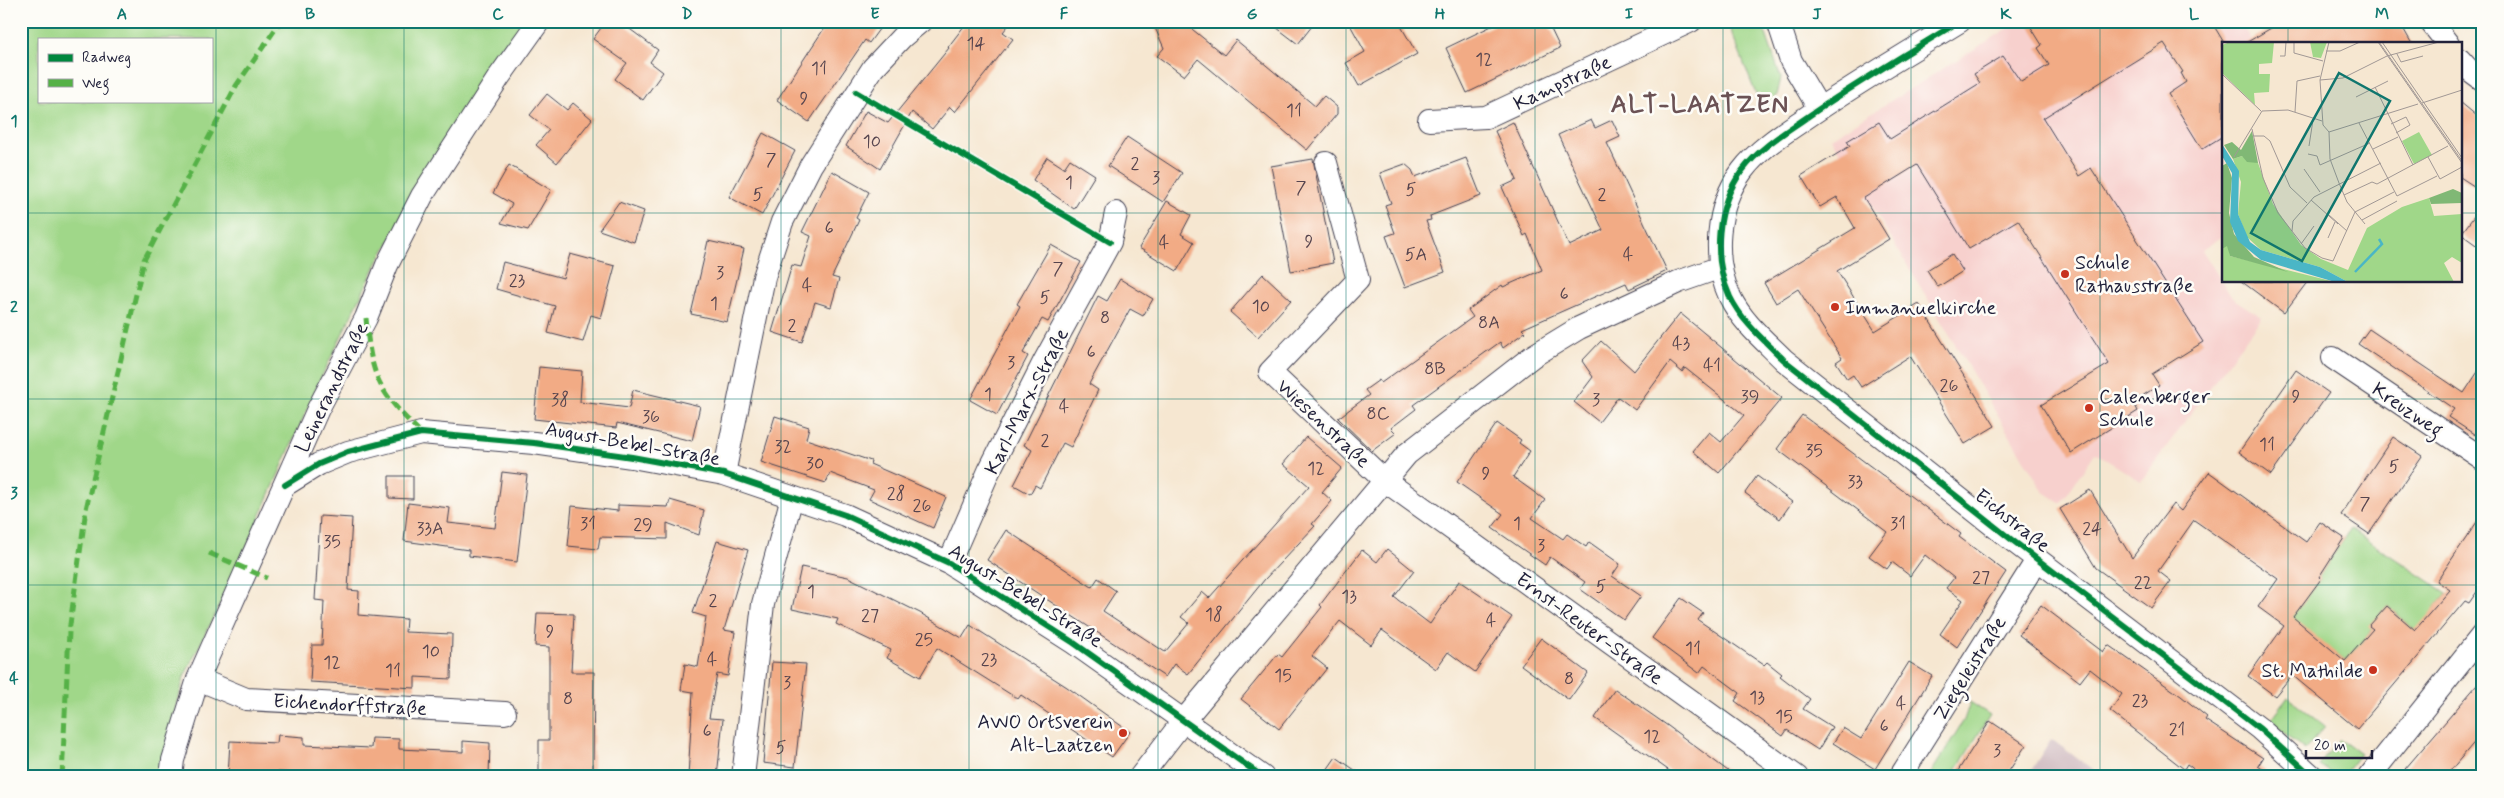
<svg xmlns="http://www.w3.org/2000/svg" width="2504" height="798" viewBox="0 0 2504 798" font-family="Mynerve,sans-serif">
<rect width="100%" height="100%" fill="#fdfcf7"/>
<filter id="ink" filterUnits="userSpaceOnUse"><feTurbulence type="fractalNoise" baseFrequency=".02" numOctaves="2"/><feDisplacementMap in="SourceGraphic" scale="10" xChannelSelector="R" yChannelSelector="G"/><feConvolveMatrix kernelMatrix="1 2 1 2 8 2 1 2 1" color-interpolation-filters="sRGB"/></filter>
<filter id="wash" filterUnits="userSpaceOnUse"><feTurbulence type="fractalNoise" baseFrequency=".0096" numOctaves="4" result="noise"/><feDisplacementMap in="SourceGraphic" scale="20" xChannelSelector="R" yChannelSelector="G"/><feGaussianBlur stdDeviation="1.12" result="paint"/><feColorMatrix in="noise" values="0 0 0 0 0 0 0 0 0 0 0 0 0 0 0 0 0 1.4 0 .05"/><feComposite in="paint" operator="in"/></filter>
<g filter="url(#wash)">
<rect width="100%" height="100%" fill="#f6e7d1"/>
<!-- built -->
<path fill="#f7d0cd" d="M2020 21H2240L2253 44H2223V236L2202 250 2232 298 2262 317 2141 481 2095 453 2061 503 2043 491 1831 138Z"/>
<!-- industrial -->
<path fill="#d2bec3" d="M2051 739 2103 777H2027Z"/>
<!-- green -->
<path fill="#a0d789" stroke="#617c62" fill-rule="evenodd" d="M21 21H527L378 261 319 382 235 574 184 677 164 757 161 777H21ZM39 39H211V101H39Z
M1739 21 1755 24 1766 34 1781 78 1777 95 1761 107 1729 26Z
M2350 529 2447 593 2434 609 2444 617 2425 638 2387 606 2370 626 2373 629 2345 661 2291 619 2321 579 2319 577Z
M2288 697 2325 726 2305 750 2270 721Z
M1970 702 1990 715 1952 777H1937L1931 773 1964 720Z
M2340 739 2360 754 2344 774 2332 773 2319 765Z"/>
<g id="blocks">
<!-- building -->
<path fill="#f2ab85" d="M606 21H619L658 50 650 62 663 72 643 100 615 79 627 63 593 39Z
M829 21H885L869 43 865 40 809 122 777 100Z
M968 21H1012L1003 32 1013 39 955 112 950 107 932 129 912 112 880 169 846 146 866 111 888 123 949 48 948 47Z
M1152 21H1182L1224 55 1236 40 1315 106 1324 96 1337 107V114L1307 150 1198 59 1184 76 1157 56 1164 48Z
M1268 21H1316L1298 44Z
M1348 21H1398L1417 54 1359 86 1346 63 1365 52Z
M1502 21H1547L1560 48 1467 93 1446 48Z
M2027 21H2211L2223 41V136L2202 149 2168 94 2186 82 2181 73 2183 72 2164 43 2043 118 2079 176 2091 168 2203 342 2152 374 2159 385 2133 402 2138 411 2071 453 2041 405 2109 364 2018 220 1969 249 1917 165 1864 198 1889 239 1837 271 1875 331 1919 304 1995 426 1965 444 1910 356 1861 387 1853 375 1847 379 1836 362 1842 358 1798 289 1776 303 1764 283 1855 228 1837 197 1820 207 1801 176 1850 146 1847 141 1879 122 1890 139 1980 83 1974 74 2003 56 2021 82 2049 65 2038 48 2042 45Z
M2283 21H2399L2412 44H2244Z
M547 94 567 110 573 103 592 119 557 163 536 145 549 130 530 115Z
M2460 102 2483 121V192L2460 177Z
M1591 120 1595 128 1612 120 1620 137 1607 143 1667 271 1629 289 1626 283 1522 329 1525 332 1503 348 1500 342 1413 405 1416 409 1391 428 1396 433 1372 451 1338 418 1369 395 1365 390 1379 380 1381 383 1473 317 1468 310 1502 285 1503 287 1542 270 1527 234 1524 236 1502 187 1517 180 1495 131 1513 122 1569 246 1603 230 1558 135Z
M763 133 795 151 762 215 729 197Z
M1127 137 1182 173 1163 202 1108 166Z
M1047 157 1064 168 1070 159 1095 175 1074 209 1033 180Z
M1466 158 1481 196 1430 216 1431 220 1426 221 1445 272 1405 287 1386 236 1395 233 1385 205 1391 203 1380 173 1405 164 1412 170 1415 177Z
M1313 159 1333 263 1291 271 1271 166Z
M509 165 551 190 528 230 501 223 512 204 493 193Z
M832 171 869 192 856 218 859 220 832 277 839 279 831 307 815 302 802 342 772 332 792 265 801 267 811 236 802 232Z
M1167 201 1191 215 1181 234 1194 242 1177 271 1139 248Z
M619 202 644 211 634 242 599 230Z
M2483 204V250L2461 234Z
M708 241 744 249 727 322 691 314Z
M1051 245 1081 262 1048 322 1042 319 1023 353 1028 356 997 415 970 400 1020 306 1017 304Z
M570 254 615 266 601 318 591 315 583 342 548 333 555 306 496 289 503 262 563 278Z
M1952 254 1963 271 1938 287 1927 270Z
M1263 274 1291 300 1258 337 1230 312Z
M1120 279 1153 299 1143 316 1130 309 1089 384 1098 390 1071 447 1063 443 1040 488 1035 485 1030 494 1014 485 1032 450 1024 445 1098 296 1107 301Z
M2241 281H2308L2284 313Z
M1680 313 1782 398 1719 473 1693 451 1709 432 1721 442 1744 415 1685 368 1682 372 1670 362 1635 410 1618 397 1599 422 1574 402 1593 377 1582 361 1601 341 1634 371Z
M2369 329 2464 393 2483 364V440L2448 417 2454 409 2358 344Z
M539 367 582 371 580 402 629 408 633 390 700 406 692 441 617 423 616 428 534 419Z
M2296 370 2329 393 2271 475 2239 452Z
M1802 415 1961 534 1959 537 2006 572 1957 647 1940 634 1963 600 1946 588 1954 578 1925 555 1910 576 1892 562 1887 569 1869 556 1887 532 1777 449Z
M775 416 809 427 806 439 871 461 870 464 946 497 933 528 869 499 874 490 830 473 826 483 761 462Z
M1497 423 1521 440 1519 443 1530 451 1513 477 1545 500 1532 518 1563 539 1567 534 1586 547 1589 542 1620 564 1612 576 1641 596 1624 620 1580 589 1585 582 1550 557 1545 565 1492 528 1503 514 1457 482Z
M1306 437 1342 468 1322 492 1332 501 1312 524 1315 526 1265 579 1188 674 1174 664 1165 677 987 560 1006 530 1092 587 1098 578 1116 591 1103 611 1165 652 1189 623 1181 617 1202 592 1209 598 1309 486 1283 464Z
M2393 437 2422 456 2369 534 2341 515Z
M502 472 527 475 517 562 469 556V550L404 541 408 503 450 508 448 523 495 528Z
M2209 472 2306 542 2320 522 2344 538 2319 577 2321 579 2293 617 2345 661 2373 629 2369 626 2387 606 2415 630 2450 590 2437 581 2483 513V583L2469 603 2465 601 2357 729 2292 675 2275 696 2248 676 2284 626 2258 607 2278 579 2194 520 2158 571 2171 581 2151 608 2096 568 2060 509 2090 490 2132 558 2173 504 2181 511Z
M389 476H413V499L389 498Z
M1757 476 1792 502 1780 519 1745 493Z
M670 500 704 510 699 535 667 523V539L600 537 598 549 568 546 572 506 618 511V505L668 507Z
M320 516 352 518 348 590 359 591 358 615 406 619 405 632 452 634 451 679 415 677V688L310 682 312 645H322L324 601 315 600Z
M717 541 748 550 724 630 735 632 728 676 717 674 709 718 723 719 717 777H688L693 692 681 690 685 664 698 667 706 617 693 613Z
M1387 549 1414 571 1394 597 1430 624 1459 581 1512 617 1475 672 1448 652 1436 669 1382 630 1371 645 1340 621 1312 656 1327 668 1279 729 1241 699 1278 654 1282 657 1322 607 1320 605 1362 550 1377 562Z
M801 567 848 577 920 613 962 638 970 625 1067 687 1130 732 1112 757 1021 695 1018 699 937 648 920 677 887 658 891 650 836 624 838 619 792 609Z
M1681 598 1703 613 1698 620 1764 665 1767 662 1782 674 1780 676 1810 699 1803 709 1832 727 1818 750 1787 730 1783 736 1735 701 1740 693 1704 666 1699 673 1652 638Z
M2041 605 2103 652 2108 645 2181 696 2207 717 2205 720 2263 758 2258 766 2274 777H2204L2187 764 2184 769 2110 711 2122 694 2090 669 2080 682 2019 635Z
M537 613 574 614 571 672H594L593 777 539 776V740H549V647L535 646Z
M1541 638 1588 673 1569 700 1521 665Z
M772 662 806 664 795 767 763 763Z
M1909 662 1932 676 1875 769 1833 743 1843 728 1861 739Z
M2483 678V732L2445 777H2415L2405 769Z
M1615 689 1668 726 1736 777H1678L1595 718Z
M1990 721 2026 745 2005 777H1954Z
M278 735 304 737V745L371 748 372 738 399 739V749L463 752V741L490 743 489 777 348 774V777H321V774L256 771 255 777H228L230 741 277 743Z
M1336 757 1365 777H1322Z"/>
</g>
</g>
<g filter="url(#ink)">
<use href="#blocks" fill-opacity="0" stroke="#424052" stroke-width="1"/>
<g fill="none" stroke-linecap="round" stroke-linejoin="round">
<!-- street casing -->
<g stroke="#424052" stroke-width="24">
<path id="street" d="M1778 21 1791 61 1819 108
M1960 21C1906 54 1851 86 1800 122 1779 136 1757 151 1742 171 1716 206 1712 258 1730 297 1742 322 1765 341 1784 360L2012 540 2260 729 2313 777
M2430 21 2448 44
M2460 60 2468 69 2483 80
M1429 120 1486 117 1691 21
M1326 163 1358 280 1270 372 1384 480 1797 777
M2333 358 2483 459
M724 474 764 277 782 222 811 165 873 68 902 37 921 21
M285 485 319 464 348 452 421 433 534 443 632 457 724 474 845 515 949 563 1074 643 1263 777
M949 563 989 471 1045 360 1110 242 1116 213
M198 679 246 699 505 713
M171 777 173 760 198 679 318 409 366 318 387 265 422 196 499 77 539 21
M743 777 763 604 792 497
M1140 777 1184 720 1407 454 1533 356 1579 328 1678 282 1721 267
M1900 777 2037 560
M2369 777 2483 634"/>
</g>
<!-- street -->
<use href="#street" stroke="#fff" stroke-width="22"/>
<!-- quiet -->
<path stroke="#55b146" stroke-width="5" stroke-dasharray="10 5" stroke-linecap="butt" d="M366 318C371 378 379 392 421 433
M209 553 267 578
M62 777 69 632 86 509 144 260 236 86 281 21"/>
<!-- cycleway casing -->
<g stroke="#fdfcf7" stroke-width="9">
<path id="cycleway" d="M1960 21C1906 54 1851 86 1800 122 1779 136 1757 151 1742 171 1716 206 1712 258 1730 297 1742 322 1765 341 1784 360L2012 540 2260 729 2313 777
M856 92 1110 242
M285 485 319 464 348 452 421 433 534 443 632 457 724 474 845 515 949 563 1074 643 1263 777"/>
</g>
<!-- cycleway -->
<use href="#cycleway" stroke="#00873e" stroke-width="6"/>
</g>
</g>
<!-- grid -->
<path fill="none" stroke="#0f766e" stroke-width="1" stroke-opacity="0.55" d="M216 21V777M404 21V777M593 21V777M781 21V777M969 21V777M1158 21V777M1346 21V777M1535 21V777M1723 21V777M1911 21V777M2100 21V777M2288 21V44M21 213H2223M2460 213H2483M2288 281V777M21 399H2483M21 585H2483"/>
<!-- markers -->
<g fill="#c8321e" stroke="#fdfcf7" stroke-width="2">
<circle cx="2065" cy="274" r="5"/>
<circle cx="1835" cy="307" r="5"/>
<circle cx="2089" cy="408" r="5"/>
<circle cx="2373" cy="670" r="5"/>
<circle cx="1123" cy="733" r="5"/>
</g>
<g text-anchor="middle" stroke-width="5" stroke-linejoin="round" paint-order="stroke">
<!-- number labels -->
<g font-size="18" fill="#56444e">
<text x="976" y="49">14</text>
<text x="1484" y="65">12</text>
<text x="819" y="74">11</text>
<text x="804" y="104">9</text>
<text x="1294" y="116">11</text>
<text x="872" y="147">10</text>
<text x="771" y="165">7</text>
<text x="1135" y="169">2</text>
<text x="1156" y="183">3</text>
<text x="1069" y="188">1</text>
<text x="1301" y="193">7</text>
<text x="1411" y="195">5</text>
<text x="758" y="200">5</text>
<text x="1602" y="200">2</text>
<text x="829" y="233">6</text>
<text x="1309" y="247">9</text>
<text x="1164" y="248">4</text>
<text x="1416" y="260">5A</text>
<text x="1628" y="260">4</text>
<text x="1058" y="274">7</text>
<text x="720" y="278">3</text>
<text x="517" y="286">23</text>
<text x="807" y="291">4</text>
<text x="1564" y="299">6</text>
<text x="1045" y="303">5</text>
<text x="714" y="309">1</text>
<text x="1261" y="312">10</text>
<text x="1105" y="323">8</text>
<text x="1489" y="328">8A</text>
<text x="792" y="331">2</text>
<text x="1681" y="349">43</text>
<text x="1091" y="357">6</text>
<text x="1011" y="368">3</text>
<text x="1712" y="371">41</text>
<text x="1435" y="374">8B</text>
<text x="1949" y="391">26</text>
<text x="988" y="400">1</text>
<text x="1750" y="402">39</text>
<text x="2296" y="402">9</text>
<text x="560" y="405">38</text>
<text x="1596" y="405">3</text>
<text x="1064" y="412">4</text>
<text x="1378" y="419">8C</text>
<text x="651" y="422">36</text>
<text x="1045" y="446">2</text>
<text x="2267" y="450">11</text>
<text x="783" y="452">32</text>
<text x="1814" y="456">35</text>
<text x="815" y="469">30</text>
<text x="2394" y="472">5</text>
<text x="1316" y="474">12</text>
<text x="1486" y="479">9</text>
<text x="1855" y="487">33</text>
<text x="896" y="499">28</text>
<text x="2365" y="509">7</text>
<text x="922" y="511">26</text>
<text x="588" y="529">31</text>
<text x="1517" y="529">1</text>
<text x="1898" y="529">31</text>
<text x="643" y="530">29</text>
<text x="430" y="534">33A</text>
<text x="2092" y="534">24</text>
<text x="332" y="547">35</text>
<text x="1541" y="551">3</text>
<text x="1981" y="583">27</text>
<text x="2143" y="588">22</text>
<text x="1601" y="592">5</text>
<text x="811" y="597">1</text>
<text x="1349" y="602">13</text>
<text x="713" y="606">2</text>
<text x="1214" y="620">18</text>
<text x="870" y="621">27</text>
<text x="1491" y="626">4</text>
<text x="550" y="637">9</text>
<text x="924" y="645">25</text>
<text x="1693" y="654">11</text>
<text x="431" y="657">10</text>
<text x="712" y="665">4</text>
<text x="989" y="665">23</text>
<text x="332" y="668">12</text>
<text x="393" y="676">11</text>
<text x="1283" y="681">15</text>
<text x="1569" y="684">8</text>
<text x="787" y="688">3</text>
<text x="1757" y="703">13</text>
<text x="568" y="704">8</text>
<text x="2140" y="706">23</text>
<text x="1901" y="709">4</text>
<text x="1784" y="722">15</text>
<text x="1884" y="731">6</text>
<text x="2177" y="735">21</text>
<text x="707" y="736">6</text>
<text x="1652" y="742">12</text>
<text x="781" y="753">5</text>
<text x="1997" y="756">3</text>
</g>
<!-- street labels -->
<g font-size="20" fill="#22223b" stroke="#fdfcf7">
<text transform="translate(1562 82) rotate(-25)" y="7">Kampstraße</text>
<text transform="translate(331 387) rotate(-64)" y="7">Leinerandstraße</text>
<text transform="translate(1026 401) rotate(-63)" y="7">Karl-Marx-Straße</text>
<text transform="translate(2408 409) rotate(34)" y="7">Kreuzweg</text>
<text transform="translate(1324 423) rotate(43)" y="7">Wiesenstraße</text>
<text transform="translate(633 443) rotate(10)" y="7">August-Bebel-Straße</text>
<text transform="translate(2013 520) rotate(38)" y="7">Eichstraße</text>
<text transform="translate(1026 595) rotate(32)" y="7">August-Bebel-Straße</text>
<text transform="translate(1590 628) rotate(36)" y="7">Ernst-Reuter-Straße</text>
<text transform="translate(1969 668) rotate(-58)" y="7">Ziegeleistraße</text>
<text transform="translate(350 704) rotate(3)" y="7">Eichendorffstraße</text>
</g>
<!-- poi labels -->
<g font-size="20" fill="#22223b" stroke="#fdfcf7" text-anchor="start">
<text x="2075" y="269">Schule<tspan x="2075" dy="23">Rathausstraße</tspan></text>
<text x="1845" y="314">Immanuelkirche</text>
<text x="2099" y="403">Calenberger<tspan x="2099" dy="23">Schule</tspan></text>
<text x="2363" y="677" text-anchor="end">St. Mathilde</text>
<text x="1113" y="728" text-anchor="end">AWO Ortsverein<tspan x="1113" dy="23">Alt-Laatzen</tspan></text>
</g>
<!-- district labels -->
<g font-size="25" font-weight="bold" letter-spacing="1" fill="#6b5255" stroke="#fdfcf7">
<text x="1700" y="112">ALT-LAATZEN</text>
</g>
</g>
<!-- overview -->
<g transform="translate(2222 42)">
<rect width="240" height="240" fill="#f6e7d1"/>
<path d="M8 0H52L50 21 37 22V32H48L47 50 32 51 33 63 0 31V3ZM88 0H105L99 16 91 15ZM197 90 210 113 192 122 180 99ZM20 114 36 121 51 162 79 203 99 217 126 228 145 186 180 165 207 156 212 174 240 172V221L230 215 222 221 232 240H126L98 225 39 208 25 195 16 172 19 140 11 117ZM0 142 8 214 113 240H0Z" fill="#a0d789"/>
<path d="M30 89 36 121 25 120 20 114 11 117 2 103 10 100 19 108ZM5 121 10 136 7 171 12 192 32 215 66 230 8 214 5 204 0 207V124ZM231 147 240 151V161L209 162 207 156Z" fill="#80b875"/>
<path d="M0 102 17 129 16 172 28 200 39 208 98 225 126 240H113L39 218 16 199 8 180 10 131 0 114Z" fill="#4ab6c6"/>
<path fill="none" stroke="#4ab6c6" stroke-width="2.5" d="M133 230 160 202 157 197"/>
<path fill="none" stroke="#a19895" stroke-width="1" d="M72 0V11L101 19M156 0 240 121M157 0 240 119M160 0 240 116M104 9H118L138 0M175 12 179 20 201 14M58 14H63L64 0M0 32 39 69M98 38 121 36 165 14 217 0M153 45 191 123M134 55 166 39M200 61 240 48M73 70 75 39 98 34M137 81 175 154 215 134M169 82 184 75 188 83 174 91M30 87 41 136 56 171 83 206 100 216 111 219 133 170 172 150M107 90 108 117 117 141 125 160 143 182M107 90 196 62M107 90 101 83 98 38 107 0M32 94H42L48 99 68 145 85 161M87 104 91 78M151 107 176 95M86 112 95 114 98 123 148 101M12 115 40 69 66 68 100 79M206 115 218 137 240 125M82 127 98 150M122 153 150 140 155 142 226 104M89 158 116 182M107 173 125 189M140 178 175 159M70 189 71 179 92 155 159 121M106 196 113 180M79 202 92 184"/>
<path fill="#0f766e" fill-opacity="0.15" stroke="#0f766e" stroke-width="2.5" d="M117 31 168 59 80 219 29 191Z"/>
<rect width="240" height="240" fill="none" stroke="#22223b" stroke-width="2.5"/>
</g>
<!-- margin -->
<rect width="2504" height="798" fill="none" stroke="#fdfcf7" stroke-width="55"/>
<!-- legend -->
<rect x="38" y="38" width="175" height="65" fill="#fdfcf7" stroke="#a5a5ac"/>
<rect x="48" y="54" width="25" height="8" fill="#00873e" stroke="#a5a5ac"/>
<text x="82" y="62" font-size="15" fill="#22223b">Radweg</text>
<rect x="48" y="79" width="25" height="8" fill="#55b146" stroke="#a5a5ac"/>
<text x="82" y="88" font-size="15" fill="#22223b">Weg</text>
<!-- scale -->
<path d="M2306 750v8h66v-8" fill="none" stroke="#22223b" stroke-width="2.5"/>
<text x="2314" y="750" font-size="15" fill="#22223b" stroke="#fdfcf7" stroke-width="4" paint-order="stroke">20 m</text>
<rect x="28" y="28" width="2448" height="742" fill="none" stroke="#0f766e" stroke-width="2"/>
<g font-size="16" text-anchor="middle" font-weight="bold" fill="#0f766e">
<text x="122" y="19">A</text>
<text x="310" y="19">B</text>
<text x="498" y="19">C</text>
<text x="687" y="19">D</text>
<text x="875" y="19">E</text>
<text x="1064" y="19">F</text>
<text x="1252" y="19">G</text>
<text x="1440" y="19">H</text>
<text x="1629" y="19">I</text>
<text x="1817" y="19">J</text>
<text x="2006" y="19">K</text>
<text x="2194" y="19">L</text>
<text x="2382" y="19">M</text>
<text x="14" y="126">1</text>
<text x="14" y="312">2</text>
<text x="14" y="498">3</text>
<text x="14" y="683">4</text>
</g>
</svg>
